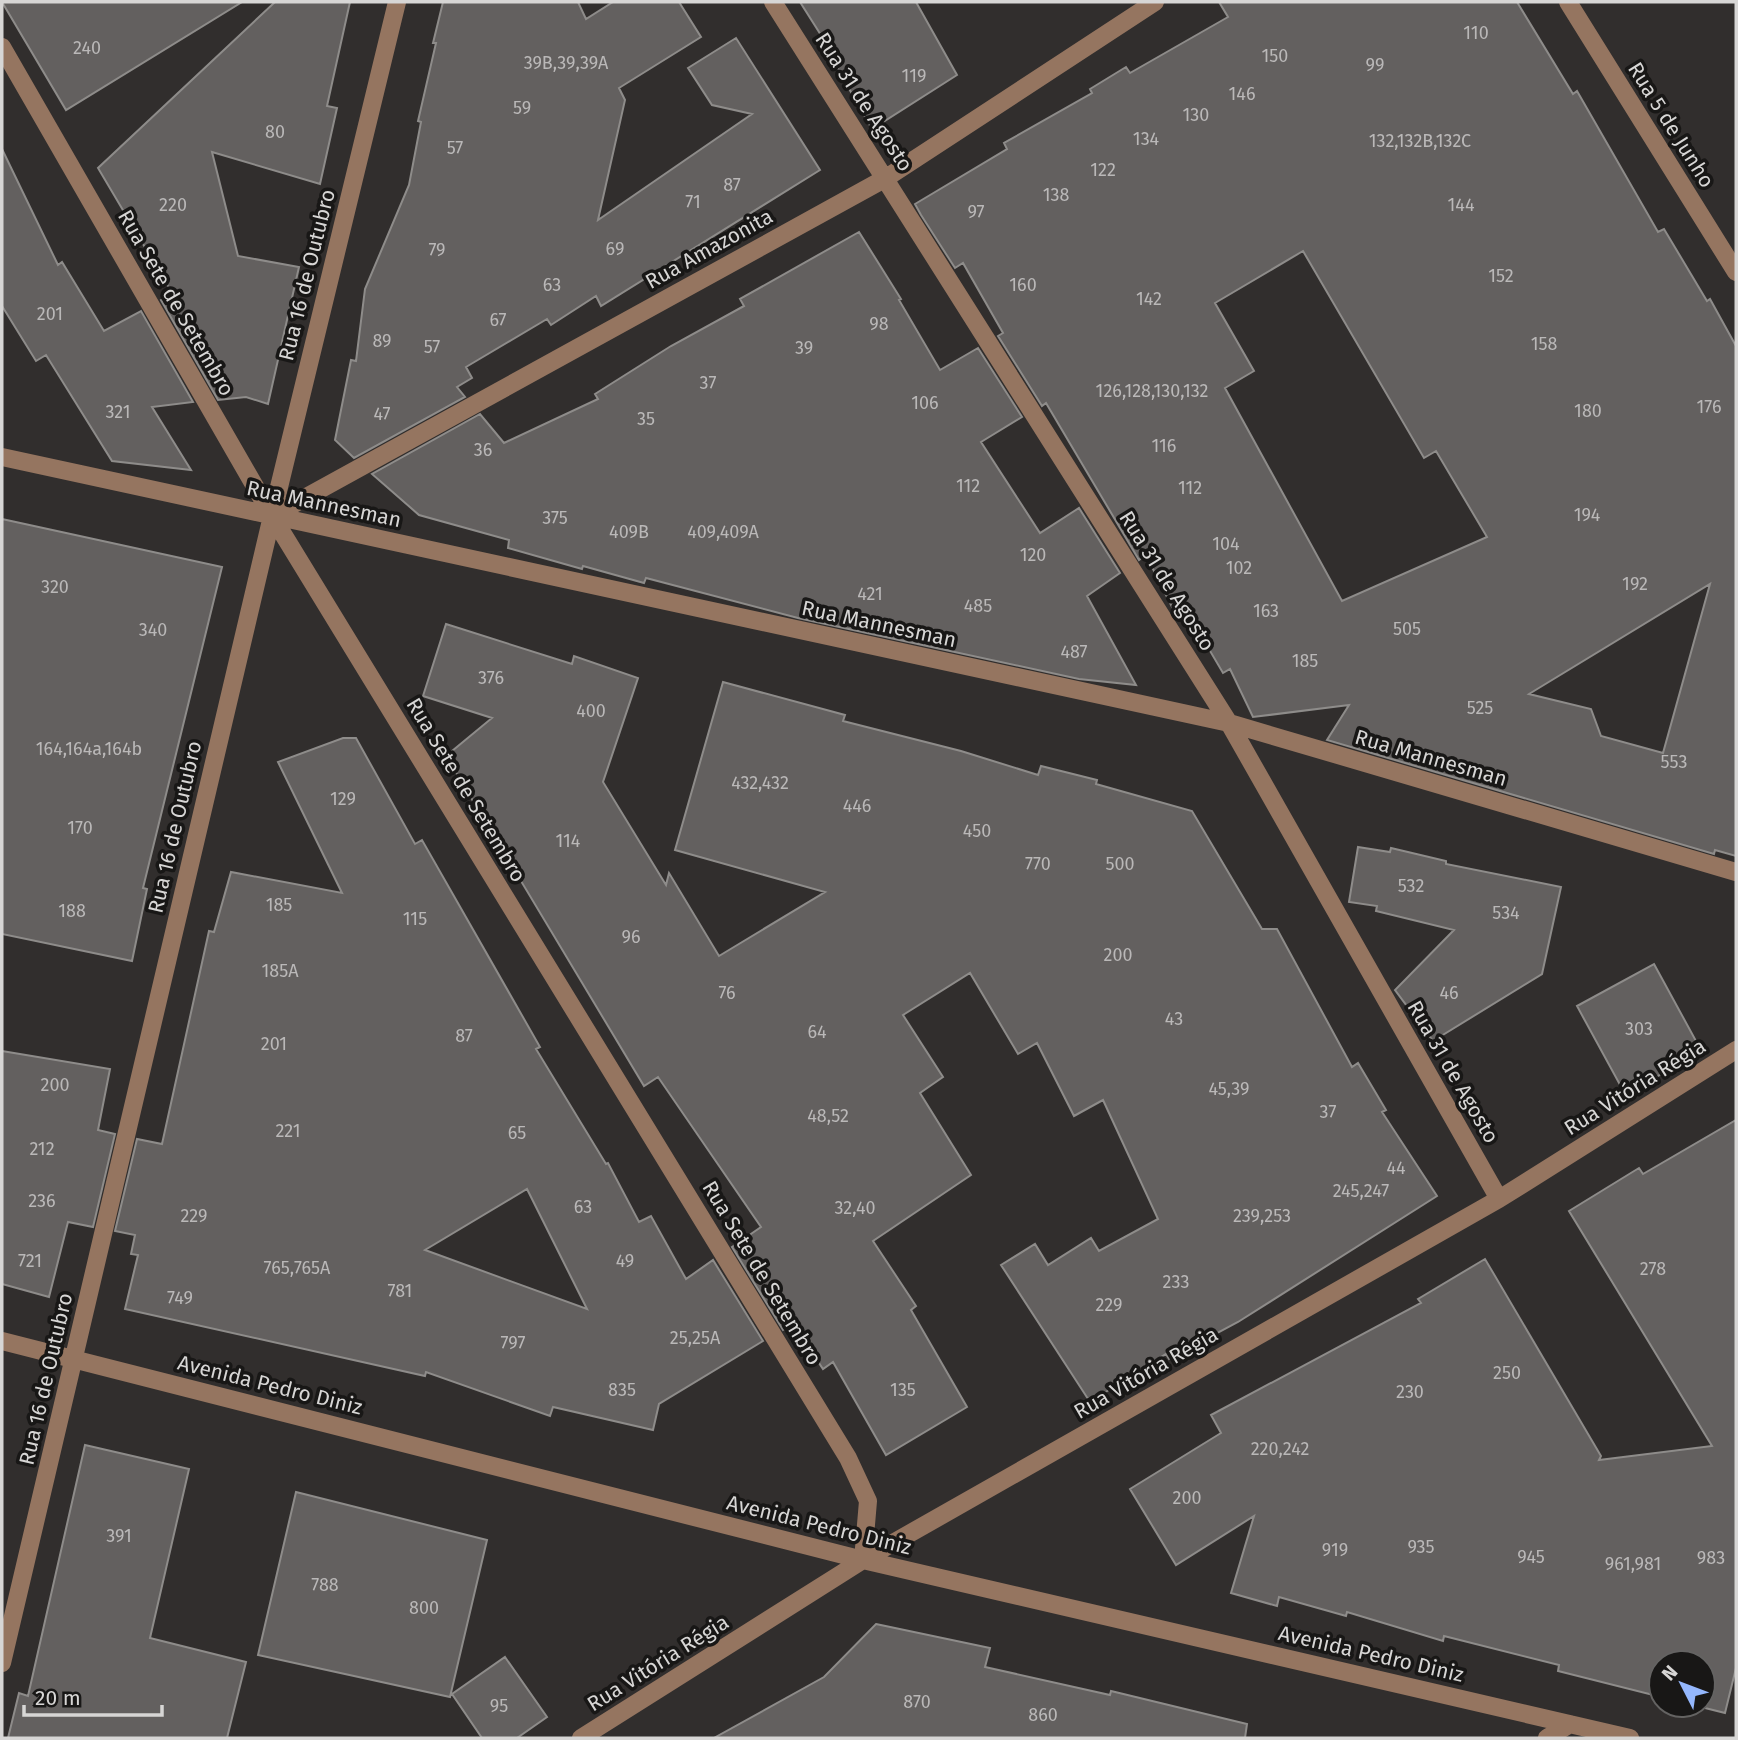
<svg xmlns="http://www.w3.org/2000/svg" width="1738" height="1740" viewBox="0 0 1738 1740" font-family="'Fira Sans',sans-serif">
<rect width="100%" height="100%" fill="#312e2d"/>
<!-- building -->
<path fill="#63605f" stroke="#8e8c8a" stroke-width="2" fill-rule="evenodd" d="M2 2H242L66 110Z
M275 2H350L327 106 337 108 320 184 212 152 238 256 299 267 268 404 246 397 218 400 161 300 172 293 98 168Z
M443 2H578L586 19 613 2H679L701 37 619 88 625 100 598 220 752 114 712 105 688 68 736 38 820 170 601 306 596 296 551 325 547 319 466 367 472 378 457 387 465 397 354 458 335 440 351 360 356 361 365 289 409 185 421 122 418 121 436 43H433Z
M800 2H916L957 75 872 129 835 64 838 62Z
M1219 2H1517L1573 94 1577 91 1658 232 1664 229 1707 301 1710 299 1736 346V856L1715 850 1714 854 1327 740 1349 705 1253 717 1230 669 1223 673 1186 610 1176 615 1146 555 1139 560 1046 403 1042 406 998 336 1003 333 963 263 955 268 921 215 915 204 1007 149 1004 143 1092 93 1090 89 1126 67 1130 73 1228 17ZM1303 251 1424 458 1436 451 1487 537 1342 601 1225 388 1254 371 1215 303ZM1710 584 1663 753 1601 736 1591 709 1529 694Z
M2 149 58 265 62 262 104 331 141 311 193 402 152 407 191 470 112 461 46 355 36 361 2 306Z
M859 232 901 299 899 300 940 370 978 348 1022 417 981 442 1040 533 1079 508 1120 573 1087 596 1136 685 1079 679 798 618 646 578 644 583 583 566 582 569 508 548 509 540 419 515 372 474 480 414 504 443 598 399 595 394 671 346 744 306 740 299Z
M2 519 222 567 143 888 147 889 132 961 2 934Z
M446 624 572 664 574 656 638 678 603 782 666 885 669 873 719 956 825 892 675 850 723 682 845 715 843 721 961 751 1038 775 1041 766 1097 780 1096 784 1192 811 1262 929H1277L1352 1067 1358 1063 1386 1110 1382 1112 1437 1196 1238 1322 1169 1359 1166 1354 1090 1402 1001 1265 1035 1244 1048 1265 1091 1238 1099 1251 1158 1219 1103 1100 1074 1116 1037 1043 1018 1054 970 973 903 1015 943 1077 920 1093 971 1175 873 1241 916 1306 911 1310 967 1407 886 1455 833 1362 823 1369 793 1324 783 1330 732 1247 761 1227 658 1077 644 1086 446 756 492 718 423 696Z
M343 738H356L415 844 422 840 540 1047 536 1049 606 1164 608 1163 639 1222 651 1216 686 1279 713 1260 763 1341 659 1404 653 1430 553 1407 550 1416 426 1372 425 1376 125 1309 138 1255 131 1254 135 1235 115 1231 137 1139 162 1144 209 931 214 932 231 872 342 893 278 762ZM527 1189 587 1309 425 1250Z
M1358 847 1390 852 1391 848 1446 861V864L1561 887 1542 974 1433 1041 1395 990 1454 930 1376 911 1377 906 1349 902Z
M1654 964 1702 1052 1625 1094 1577 1006Z
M2 1051 110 1069 98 1130 115 1134 93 1227 68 1222 49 1297 2 1284Z
M1736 1120V1668L1725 1713 1693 1705H1703V1663H1661V1697L1558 1671 1559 1665 1444 1636 1443 1641 1347 1612 1346 1616 1279 1597 1277 1606 1231 1593 1254 1516 1176 1565 1130 1489 1221 1433 1211 1415 1421 1303 1418 1299 1485 1259 1601 1456 1599 1460 1712 1446 1569 1211 1639 1168 1643 1174Z
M85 1445 189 1469 150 1638 246 1662 227 1738H8L19 1693 28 1696Z
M296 1492 487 1540 450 1697 258 1655Z
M876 1624 990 1648 985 1667 1110 1695 1111 1691 1247 1724 1245 1738H714L824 1677Z
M505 1657 547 1717 517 1738H482L452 1694Z"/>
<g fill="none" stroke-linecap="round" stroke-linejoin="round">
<!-- minor -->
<path stroke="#957560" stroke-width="18" d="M773 2 1229 723 1499 1199
M1568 2 1736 272
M2 47 272 516 848 1458 868 1501 863 1560
M2 457 1229 723 1736 872
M272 516 886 178 1155 2
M2 1341 863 1560 1630 1738
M2 1663 272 516 397 2
M581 1738 863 1560 1499 1199 1736 1050
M1547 1738 1570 1724"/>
</g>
<g text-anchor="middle" stroke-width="7" stroke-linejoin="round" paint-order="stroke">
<!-- number labels -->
<g font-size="18" fill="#bab8b8">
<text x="1476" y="39">110</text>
<text x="87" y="54">240</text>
<text x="1275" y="62">150</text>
<text x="566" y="69">39B,39,39A</text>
<text x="1375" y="71">99</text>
<text x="914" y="82">119</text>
<text x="1242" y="100">146</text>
<text x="522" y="114">59</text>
<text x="1196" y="121">130</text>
<text x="275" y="138">80</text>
<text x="1146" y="145">134</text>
<text x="1420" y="147">132,132B,132C</text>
<text x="455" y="154">57</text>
<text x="1103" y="176">122</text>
<text x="732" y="191">87</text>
<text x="1056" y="201">138</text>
<text x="693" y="208">71</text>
<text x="173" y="211">220</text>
<text x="1461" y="211">144</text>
<text x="976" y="218">97</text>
<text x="615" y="255">69</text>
<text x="437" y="256">79</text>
<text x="1501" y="282">152</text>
<text x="552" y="291">63</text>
<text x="1023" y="291">160</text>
<text x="1149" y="305">142</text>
<text x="50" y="320">201</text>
<text x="498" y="326">67</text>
<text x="879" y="330">98</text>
<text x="382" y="347">89</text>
<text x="1544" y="350">158</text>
<text x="432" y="353">57</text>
<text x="804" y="354">39</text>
<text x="708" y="389">37</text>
<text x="1152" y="397">126,128,130,132</text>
<text x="925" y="409">106</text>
<text x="1709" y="413">176</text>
<text x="1588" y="417">180</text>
<text x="118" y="418">321</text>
<text x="382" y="420">47</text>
<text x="646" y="425">35</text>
<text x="1164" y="452">116</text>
<text x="483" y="456">36</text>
<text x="968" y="492">112</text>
<text x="1190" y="494">112</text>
<text x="1587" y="521">194</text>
<text x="555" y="524">375</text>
<text x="629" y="538">409B</text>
<text x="723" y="538">409,409A</text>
<text x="1226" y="550">104</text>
<text x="1033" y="561">120</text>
<text x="1239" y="574">102</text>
<text x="1635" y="590">192</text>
<text x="55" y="593">320</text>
<text x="870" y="600">421</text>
<text x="978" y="612">485</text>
<text x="1266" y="617">163</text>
<text x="1407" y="635">505</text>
<text x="153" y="636">340</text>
<text x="1074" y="658">487</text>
<text x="1305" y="667">185</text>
<text x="491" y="684">376</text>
<text x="1480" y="714">525</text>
<text x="591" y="717">400</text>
<text x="89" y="755">164,164a,164b</text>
<text x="1674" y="768">553</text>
<text x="760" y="789">432,432</text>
<text x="343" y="805">129</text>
<text x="857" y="812">446</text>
<text x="80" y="834">170</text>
<text x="977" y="837">450</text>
<text x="568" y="847">114</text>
<text x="1038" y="870">770</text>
<text x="1120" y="870">500</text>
<text x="1411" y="892">532</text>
<text x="279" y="911">185</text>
<text x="72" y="917">188</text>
<text x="1506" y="919">534</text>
<text x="415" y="925">115</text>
<text x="631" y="943">96</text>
<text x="1118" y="961">200</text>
<text x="280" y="977">185A</text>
<text x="727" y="999">76</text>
<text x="1449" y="999">46</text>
<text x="1174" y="1025">43</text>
<text x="1639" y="1035">303</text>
<text x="817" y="1038">64</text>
<text x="464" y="1042">87</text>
<text x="274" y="1050">201</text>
<text x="55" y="1091">200</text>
<text x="1229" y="1095">45,39</text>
<text x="1328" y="1118">37</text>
<text x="828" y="1122">48,52</text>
<text x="288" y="1137">221</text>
<text x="517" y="1139">65</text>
<text x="42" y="1155">212</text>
<text x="1396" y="1174">44</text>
<text x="1361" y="1197">245,247</text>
<text x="42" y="1207">236</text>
<text x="583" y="1213">63</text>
<text x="855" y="1214">32,40</text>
<text x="194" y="1222">229</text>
<text x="1262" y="1222">239,253</text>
<text x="30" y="1267">721</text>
<text x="625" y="1267">49</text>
<text x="297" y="1274">765,765A</text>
<text x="1653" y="1275">278</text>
<text x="1176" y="1288">233</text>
<text x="400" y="1297">781</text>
<text x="180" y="1304">749</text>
<text x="1109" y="1311">229</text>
<text x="695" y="1344">25,25A</text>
<text x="513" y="1349">797</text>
<text x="1507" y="1379">250</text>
<text x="622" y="1396">835</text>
<text x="903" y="1396">135</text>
<text x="1410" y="1398">230</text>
<text x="1280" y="1455">220,242</text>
<text x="1187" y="1504">200</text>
<text x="119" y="1542">391</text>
<text x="1421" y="1553">935</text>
<text x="1335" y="1556">919</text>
<text x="1531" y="1563">945</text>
<text x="1711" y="1564">983</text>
<text x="1633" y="1570">961,981</text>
<text x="325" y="1591">788</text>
<text x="424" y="1614">800</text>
<text x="917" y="1708">870</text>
<text x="499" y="1712">95</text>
<text x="1043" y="1721">860</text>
</g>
<!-- street labels -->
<g font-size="21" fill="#d7d6d5" stroke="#181716">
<text transform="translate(864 102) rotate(57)" y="7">Rua 31 de Agosto</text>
<text transform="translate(1671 125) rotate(58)" y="7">Rua 5 de Junho</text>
<text transform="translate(709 249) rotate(-29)" y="7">Rua Amazonita</text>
<text transform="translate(307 275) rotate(-76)" y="7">Rua 16 de Outubro</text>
<text transform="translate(176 303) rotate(60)" y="7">Rua Sete de Setembro</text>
<text transform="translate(324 504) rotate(12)" y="7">Rua Mannesman</text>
<text transform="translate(1167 581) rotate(58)" y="7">Rua 31 de Agosto</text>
<text transform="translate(879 624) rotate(12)" y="7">Rua Mannesman</text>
<text transform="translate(1431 758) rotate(16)" y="7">Rua Mannesman</text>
<text transform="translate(466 790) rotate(59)" y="7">Rua Sete de Setembro</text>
<text transform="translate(175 827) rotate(-77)" y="7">Rua 16 de Outubro</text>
<text transform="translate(1453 1072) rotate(60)" y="7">Rua 31 de Agosto</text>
<text transform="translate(1635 1087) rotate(-32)" y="7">Rua Vitória Régia</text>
<text transform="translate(762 1273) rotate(59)" y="7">Rua Sete de Setembro</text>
<text transform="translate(1146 1373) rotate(-30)" y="7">Rua Vitória Régia</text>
<text transform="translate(46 1379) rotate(-77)" y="7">Rua 16 de Outubro</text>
<text transform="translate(270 1385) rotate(14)" y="7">Avenida Pedro Diniz</text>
<text transform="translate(819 1525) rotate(14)" y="7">Avenida Pedro Diniz</text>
<text transform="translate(1371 1654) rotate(13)" y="7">Avenida Pedro Diniz</text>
<text transform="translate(658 1663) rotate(-32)" y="7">Rua Vitória Régia</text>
</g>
</g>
<!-- border -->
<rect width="1738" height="1740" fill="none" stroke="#d7d6d5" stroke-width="7"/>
<!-- north arrow -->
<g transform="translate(1682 1684) rotate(312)"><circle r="33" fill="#181716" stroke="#646362" stroke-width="2"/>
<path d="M0-5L12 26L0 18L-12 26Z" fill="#94b7fd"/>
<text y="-10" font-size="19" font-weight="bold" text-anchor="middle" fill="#d7d6d5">N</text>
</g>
<!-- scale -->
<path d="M24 1705v10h138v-10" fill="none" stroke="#d7d6d5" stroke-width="3.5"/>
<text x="35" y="1705" font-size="21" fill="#d7d6d5" stroke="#181716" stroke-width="5" paint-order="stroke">20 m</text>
</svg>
